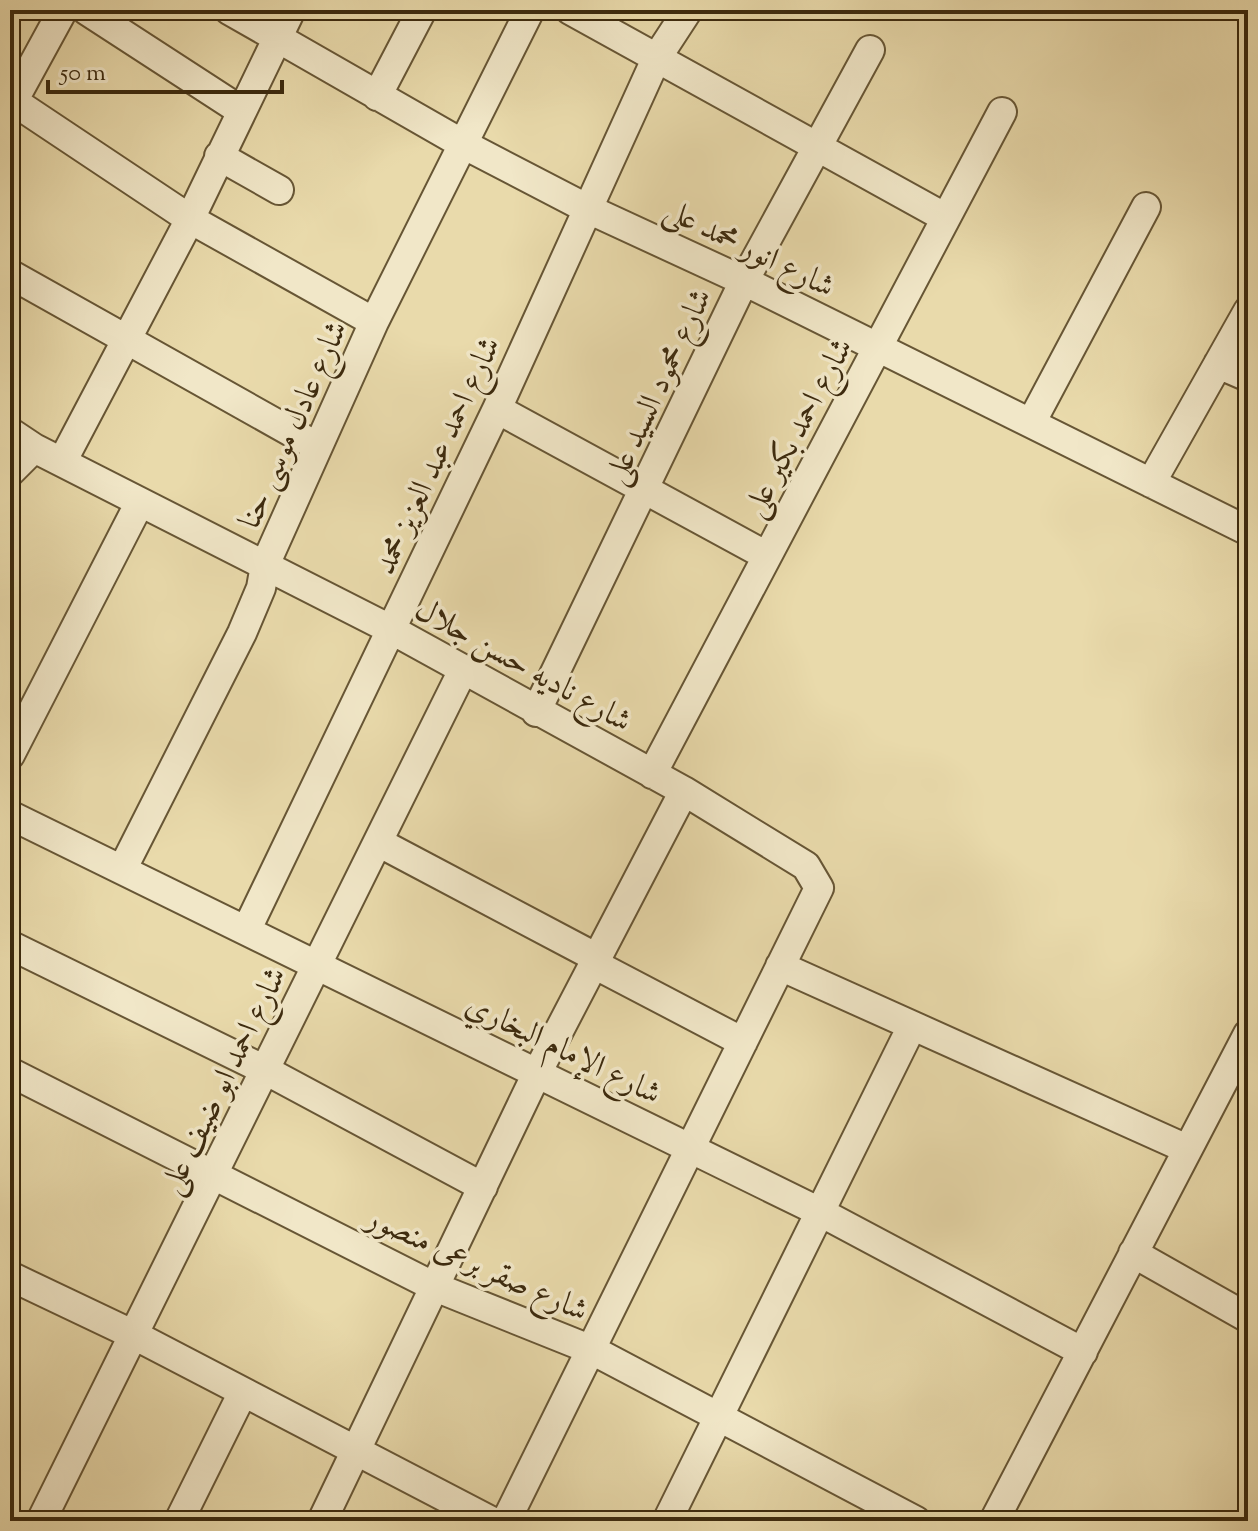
<svg xmlns="http://www.w3.org/2000/svg" width="1258" height="1531" viewBox="0 0 1258 1531" font-family="'Sorts Mill Goudy',Amiri,serif">
<rect width="100%" height="100%" fill="#e9daab"/>
<filter id="stains"><feTurbulence type="fractalNoise" baseFrequency=".0025" numOctaves="4"/><feColorMatrix values="0 0 0 0 .2 0 0 0 0 .09 0 0 0 0 .02 0 0 0 .5 -.17"/></filter>
<radialGradient id="worn" r=".72"><stop offset=".6" stop-color="#630" stop-opacity="0"/><stop offset="1" stop-color="#630" stop-opacity=".3"/></radialGradient>
<g fill="none" stroke-linecap="round" stroke-linejoin="round">
<!-- minor casing -->
<g stroke="#675635" stroke-width="32">
<path id="minor" d="M86 10 240 110
M229 10 461 143 586 208 744 281 1248 531
M570 10 946 218
M377 96 422 10
M13 101 190 219 374 322
M10 107 63 10
M219 156 279 190
M10 274 318 447
M1218 364 1248 377
M497 409 767 556
M1031 423 1146 207
M10 432 34 448 392 630 684 791 806 866 819 888 506 1521
M62 462 190 219 291 10
M10 472 34 448
M1151 483 1248 311
M536 712 744 281 870 50
M10 755 140 502
M652 774 1002 112
M10 815 820 1212 1083 1352
M378 842 599 959
M123 868 242 633 261 588 265 565 374 322 530 10
M247 929 497 409 656 59 688 10
M10 945 265 1070 483 1187
M596 965 743 1042
M780 966 1187 1149
M10 1072 435 1287 592 1350 916 1521
M1133 1253 1248 1318
M10 1276 134 1335 491 1521
M41 1521 463 670
M179 1521 243 1392
M322 1521 537 1073 684 791
M667 1521 912 1026
M994 1521 1248 1034"/>
</g>
<!-- minor -->
<use href="#minor" stroke="#f1e7c8" stroke-width="28"/>
</g>
<g text-anchor="middle" stroke-width="7" stroke-linejoin="round" paint-order="stroke">
<!-- street labels -->
<g font-size="32" fill="#3c2a0e" stroke="#f1e7c8">
<text transform="translate(750 247) rotate(26)" y="11">شارع انور محمد على</text>
<text transform="translate(657 386) rotate(-65)" y="11">شارع محمود السيد على</text>
<text transform="translate(292 424) rotate(-66)" y="11">شارع عادل موسى حنا</text>
<text transform="translate(797 427) rotate(-62)" y="11">شارع احمد بكير على</text>
<text transform="translate(436 455) rotate(-65)" y="11">شارع احمد عبد العزيز محمد</text>
<text transform="translate(524 664) rotate(29)" y="11">شارع ناديه حسن جلال</text>
<text transform="translate(564 1048) rotate(26)" y="11">شارع الإمام البخاري</text>
<text transform="translate(222 1080) rotate(-64)" y="11">شارع احمد ابو ضيف على</text>
<text transform="translate(478 1263) rotate(24)" y="11">شارع صقر برعى منصور</text>
</g>
</g>
<!-- margin -->
<rect width="1258" height="1531" fill="none" stroke="#e9daab" stroke-width="40"/>
<rect x="12" y="12" width="1234" height="1507" fill="none" stroke="#3c2a0e" stroke-width="4"/>
<rect x="20" y="20" width="1218" height="1491" fill="none" stroke="#3c2a0e" stroke-width="2"/>
<!-- scale -->
<path d="M48 80v12h234v-12" fill="none" stroke="#3c2a0e" stroke-width="4"/>
<text x="60" y="80" font-size="24" fill="#3c2a0e" stroke="#f1e7c8" stroke-width="6" paint-order="stroke">50 m</text>
<rect width="100%" height="100%" filter="url(#stains)"/>
<rect width="100%" height="100%" fill="url(#worn)"/>
</svg>
